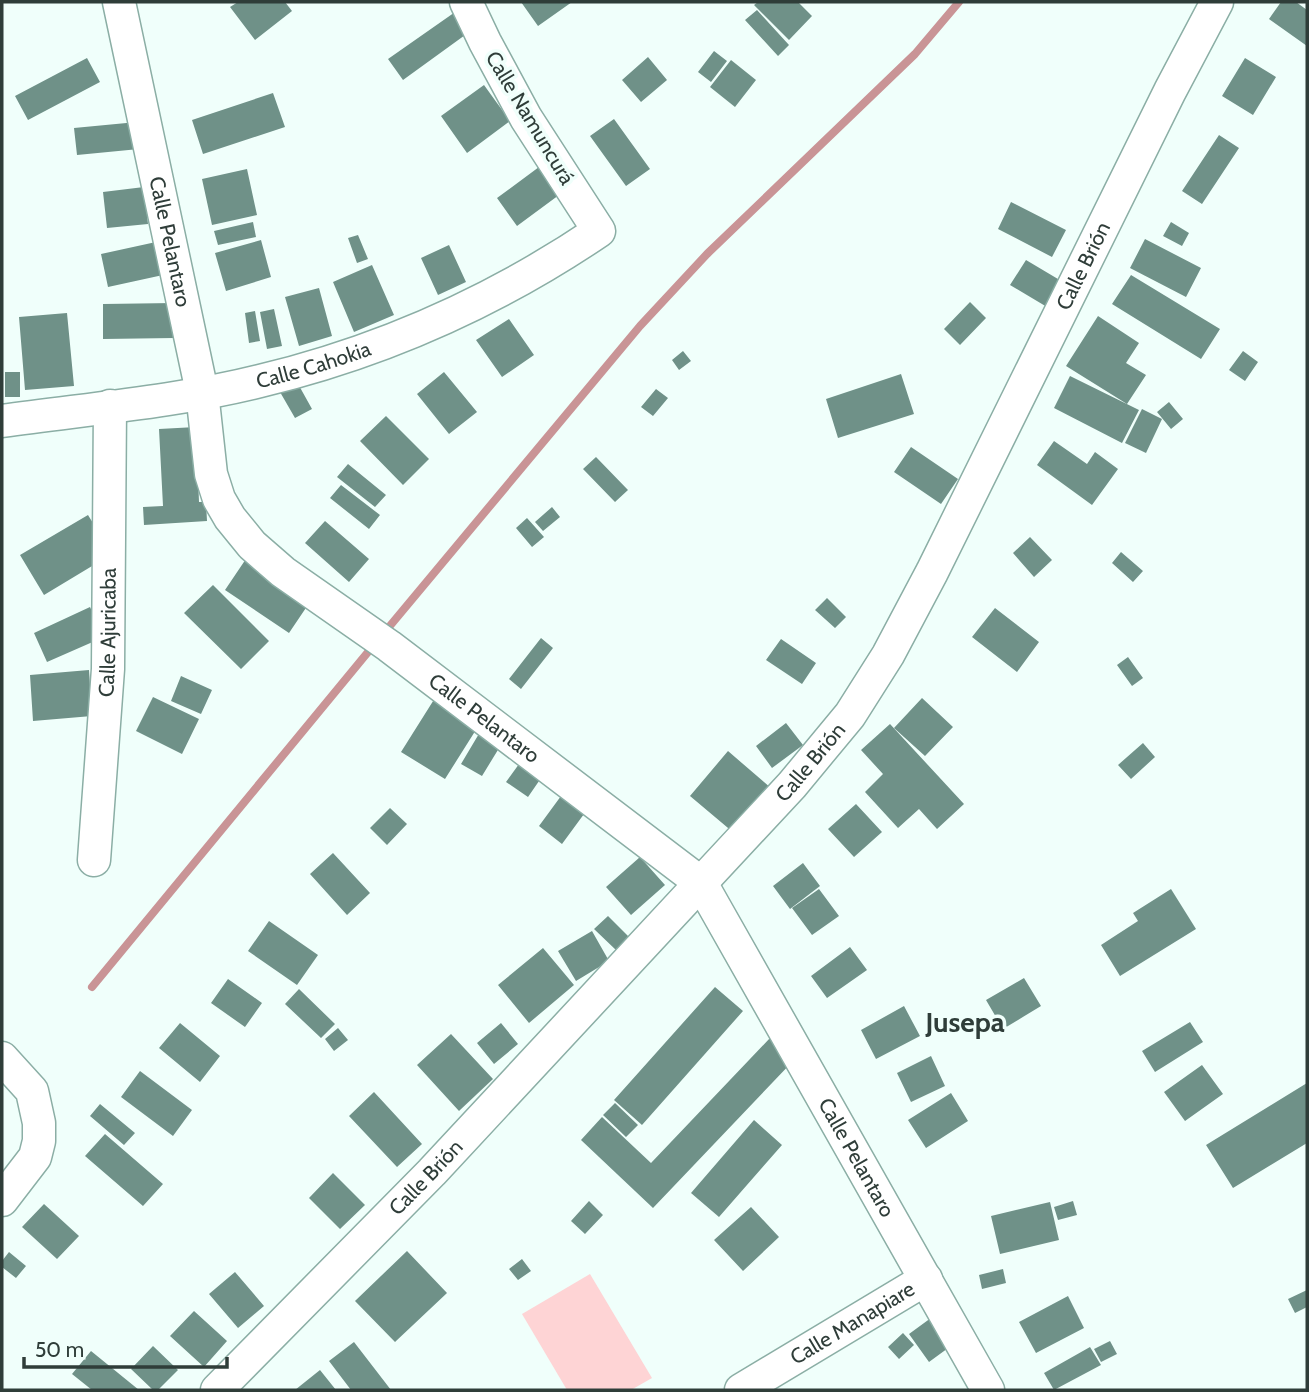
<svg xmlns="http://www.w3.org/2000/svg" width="1309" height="1392" viewBox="0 0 1309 1392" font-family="Cabin,sans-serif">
<rect width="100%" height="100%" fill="#f0fffb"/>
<!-- green -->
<path fill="#fed4d5" d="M590 1274 652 1378 631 1390H567L522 1314Z"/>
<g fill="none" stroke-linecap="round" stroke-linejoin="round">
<!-- stream -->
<path stroke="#c99496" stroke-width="8" d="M389 627 640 326 707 254 915 54 959 2
M92 987 373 646"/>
</g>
<!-- building -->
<path fill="#6f9188" d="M238 2H285L292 11 255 40 230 7Z
M521 2H572L538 26Z
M758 2H798L812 16 789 40 754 5Z
M1281 2H1296L1307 10V46L1269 19Z
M458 10 472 30 403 80 388 59Z
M757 10 789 45 778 56 745 20Z
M714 51 727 61 711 82 698 72Z
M648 57 667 80 641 102 622 80Z
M87 58 100 82 28 120 15 96Z
M1245 58 1276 77 1253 115 1222 96Z
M731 60 756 80 735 107 710 87Z
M484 85 510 121 467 153 441 116Z
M273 93 285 127 203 154 192 120Z
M614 119 650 169 626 186 590 136Z
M137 122 139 149 77 155 74 128Z
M1219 135 1239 148 1202 204 1182 191Z
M539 167 559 195 517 226 497 198Z
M247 169 257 215 212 225 202 179Z
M144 187 148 224 107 228 103 192Z
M1011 202 1066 230 1052 257 998 229Z
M253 222 256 237 218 245 214 231Z
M1171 222 1189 233 1182 246 1163 236Z
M358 235 368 259 357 263 348 238Z
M1145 239 1201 268 1186 297 1130 268Z
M261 240 271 277 226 291 215 253Z
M156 242 163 275 108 287 101 254Z
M449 245 466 282 438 295 421 258Z
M1026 260 1063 282 1047 307 1010 285Z
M372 265 394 315 354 332 333 282Z
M1131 275 1220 329 1201 359 1112 304Z
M319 288 332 336 299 346 285 297Z
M970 302 986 318 960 345 944 329Z
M174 303V338L103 339V304Z
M274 309 282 346 267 349 260 312Z
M255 311 260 341 249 343 245 313Z
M67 313 74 386 25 390 19 317Z
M1098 316 1139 343 1126 363 1146 375 1127 404 1066 366Z
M509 319 534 355 502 377 476 340Z
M683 351 691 361 679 370 672 360Z
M1243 351 1258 362 1245 381 1229 370Z
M5 372H20V397H5Z
M444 372 477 412 449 434 417 394Z
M901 374 914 414 838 438 826 399Z
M1070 376 1139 410 1122 443 1054 408Z
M297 382 312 409 295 418 280 392Z
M656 389 668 398 653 416 641 407Z
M1169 402 1183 419 1171 429 1157 412Z
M1142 409 1162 419 1146 453 1125 443Z
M386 416 429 459 403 485 360 441Z
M196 427 199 502H206L207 521 144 525 143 507 163 506 159 429Z
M1054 441 1087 464 1095 452 1118 469 1092 505 1037 465Z
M911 447 958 479 941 504 894 472Z
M596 457 628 490 615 502 583 469Z
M348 464 386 495 375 507 337 477Z
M341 485 380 515 369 529 330 498Z
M552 507 560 517 543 531 535 522Z
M88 515 112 554 44 595 20 555Z
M527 518 544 537 532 547 516 528Z
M325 521 369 559 349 582 305 543Z
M1030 537 1052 560 1034 577 1013 553Z
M254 547 318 590 289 633 225 590Z
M1121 552 1143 571 1133 582 1112 563Z
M213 585 269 641 241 669 184 613Z
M827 598 846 617 835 628 815 610Z
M90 607 104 637 47 662 34 633Z
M995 608 1039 642 1017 672 972 637Z
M541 638 553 648 521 689 509 679Z
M781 639 816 663 802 684 766 660Z
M1128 657 1143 678 1132 686 1117 665Z
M89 670 92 716 33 721 30 675Z
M181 676 212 690 201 714 171 701Z
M153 697 199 719 182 754 136 731Z
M435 698 479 725 445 779 401 752Z
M922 698 953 727 925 756 894 728Z
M786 723 803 745 772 768 756 746Z
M890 724 964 804 937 829 919 809 898 828 865 792 883 774 861 750Z
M483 727 504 740 482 776 461 764Z
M1143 743 1155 757 1131 779 1118 765Z
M728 751 772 789 734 833 690 796Z
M527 753 548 768 528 797 506 782Z
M561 796 584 814 562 844 539 826Z
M856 804 882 832 854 857 828 829Z
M390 808 407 824 387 845 370 828Z
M333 853 370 893 347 915 310 874Z
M640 857 665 885 631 915 606 887Z
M803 863 820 886 790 909 773 886Z
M819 889 839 916 812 935 792 908Z
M1171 889 1196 929 1120 976 1101 945 1138 921 1133 913Z
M608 916 630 938 617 951 594 929Z
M269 921 318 955 297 985 248 951Z
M592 931 609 961 576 981 558 951Z
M850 947 867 970 827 998 811 976Z
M543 948 574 985 529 1023 498 985Z
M1024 978 1041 1006 1003 1029 986 1000Z
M228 979 262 1003 245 1027 211 1003Z
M715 987 743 1011 642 1125 614 1100Z
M299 989 335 1024 321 1038 285 1004Z
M904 1006 920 1036 876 1059 861 1030Z
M1190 1022 1203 1042 1155 1072 1142 1051Z
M180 1023 220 1056 200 1082 159 1048Z
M501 1023 518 1044 494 1064 477 1043Z
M338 1028 348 1040 334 1051 325 1039Z
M451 1034 493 1079 459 1111 417 1065Z
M770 1038 794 1060 653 1208 581 1140 602 1117 651 1163Z
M931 1056 945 1086 911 1102 897 1073Z
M1202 1065 1223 1094 1185 1121 1164 1092Z
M140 1071 192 1110 173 1136 121 1097Z
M1307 1083V1143L1233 1188 1206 1145Z
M374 1092 422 1144 397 1167 349 1116Z
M951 1093 968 1121 926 1148 908 1120Z
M615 1103 638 1125 626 1137 603 1115Z
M100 1104 135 1133 124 1145 90 1116Z
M754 1120 782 1145 719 1217 691 1193Z
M105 1134 163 1184 143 1206 85 1156Z
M333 1173 365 1205 340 1229 309 1198Z
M589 1201 603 1215 585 1234 571 1221Z
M1073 1201 1077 1215 1058 1220 1054 1207Z
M1050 1202 1059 1240 1000 1254 991 1216Z
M44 1204 79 1236 57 1259 22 1227Z
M751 1207 779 1237 743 1271 714 1240Z
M407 1251 447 1293 395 1342 355 1301Z
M9 1252 26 1266 16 1278 2 1267V1261Z
M522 1259 531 1271 518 1280 509 1269Z
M1003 1269 1006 1283 982 1289 979 1275Z
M235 1272 264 1306 238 1328 209 1294Z
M1307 1290V1307L1295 1313 1288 1299Z
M1068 1296 1084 1328 1036 1353 1019 1322Z
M194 1311 227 1341 204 1367 170 1336Z
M935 1315 955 1343 929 1362 909 1334Z
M903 1333 914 1345 899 1359 888 1347Z
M1110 1341 1117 1354 1101 1362 1094 1349Z
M354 1342 391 1390H351L329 1361Z
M153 1346 178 1370 158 1390H153L131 1369Z
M1090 1347 1101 1365 1054 1390 1044 1373Z
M91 1351 139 1390H92L72 1374Z
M320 1370 336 1390H295Z"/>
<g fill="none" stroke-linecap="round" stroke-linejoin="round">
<!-- minor casing -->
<g stroke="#8baea5" stroke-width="35">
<g id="minor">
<path id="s1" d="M119 2 202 392 211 474 219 499 230 518 252 545 283 572 389 646 701 883 988 1390"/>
<path id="s2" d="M2 421C87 409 176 402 260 381 381 352 497 300 599 231L526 118 485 42 466 2"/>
<path id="s3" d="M94 860 108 669 110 406"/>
<path d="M2 1058 32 1091 39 1123V1141L35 1157 2 1200"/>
<path id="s4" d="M217 1390 432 1172 792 785 850 715 888 655 932 572 1170 91 1217 2"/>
<path id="s5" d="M741 1390 926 1279"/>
</g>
</g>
<!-- minor -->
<use href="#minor" stroke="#fff" stroke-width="32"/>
</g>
<g text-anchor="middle" stroke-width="7" stroke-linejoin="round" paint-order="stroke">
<!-- street labels -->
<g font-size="21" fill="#2f3d39" stroke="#f0fffb">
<text transform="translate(530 118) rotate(59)" y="7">Calle Namuncurá</text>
<text dy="7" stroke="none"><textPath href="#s1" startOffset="245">Calle Pelantaro</textPath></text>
<text dy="7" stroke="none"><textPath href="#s4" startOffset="1432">Calle Brión</textPath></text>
<text dy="7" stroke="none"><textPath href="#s2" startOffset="317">Calle Cahokia</textPath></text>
<text dy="7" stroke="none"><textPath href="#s3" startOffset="228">Calle Ajuricaba</textPath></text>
<text dy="7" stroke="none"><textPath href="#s1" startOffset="854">Calle Pelantaro</textPath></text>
<text dy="7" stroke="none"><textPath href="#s4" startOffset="864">Calle Brión</textPath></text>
<text dy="7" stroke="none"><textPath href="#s1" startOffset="1442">Calle Pelantaro</textPath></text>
<text dy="7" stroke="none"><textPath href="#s4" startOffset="298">Calle Brión</textPath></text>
<text dy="7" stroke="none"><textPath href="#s5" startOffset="130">Calle Manapiare</textPath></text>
</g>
<!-- district labels -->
<g font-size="28" font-weight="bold" fill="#2f3d39" stroke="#f0fffb">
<text x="965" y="1032">Jusepa</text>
</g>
</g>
<!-- border -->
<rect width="1309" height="1392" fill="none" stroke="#2f3d39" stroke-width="7"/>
<!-- scale -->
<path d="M24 1357v10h203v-10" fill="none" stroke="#2f3d39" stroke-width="3.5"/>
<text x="35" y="1357" font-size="21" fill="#2f3d39" stroke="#f0fffb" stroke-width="5" paint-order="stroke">50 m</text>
</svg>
